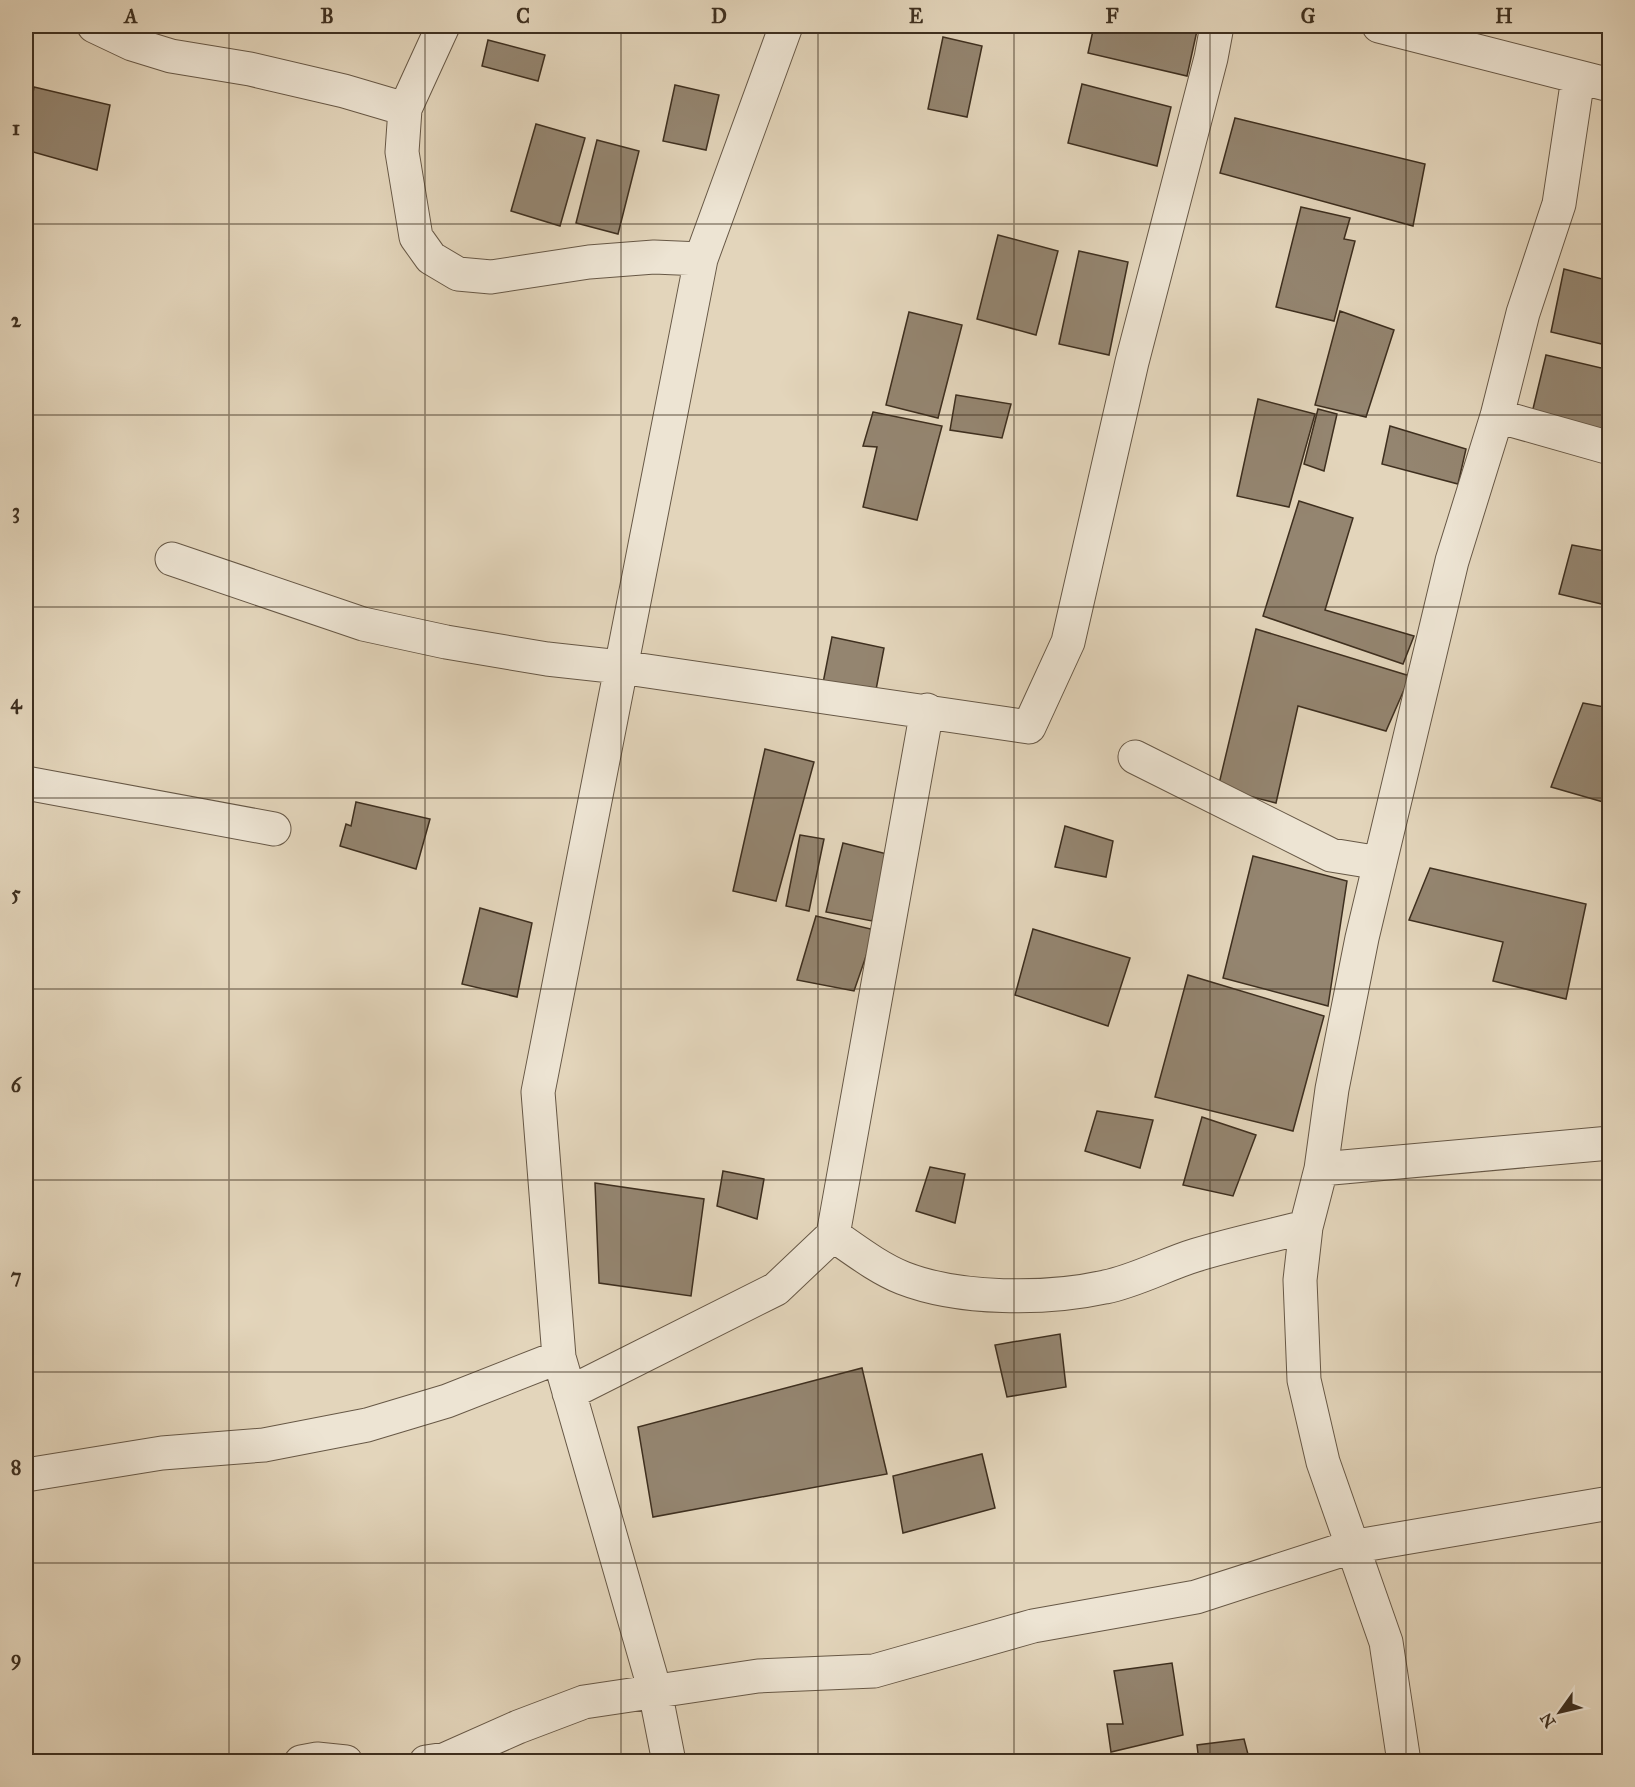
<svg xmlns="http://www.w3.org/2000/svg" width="1635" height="1787" viewBox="0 0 1635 1787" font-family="'IM FELL Great Primer',serif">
<rect width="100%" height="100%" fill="#e3d5bb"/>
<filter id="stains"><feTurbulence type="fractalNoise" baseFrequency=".00333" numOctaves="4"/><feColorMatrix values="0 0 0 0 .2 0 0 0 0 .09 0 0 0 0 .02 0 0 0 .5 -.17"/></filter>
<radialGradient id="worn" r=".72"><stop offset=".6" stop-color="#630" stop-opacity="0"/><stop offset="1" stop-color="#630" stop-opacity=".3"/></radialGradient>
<!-- building -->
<path fill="#948570" stroke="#3e2f1f" stroke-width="1.5" d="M1094 26H1198L1187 76 1088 53Z
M943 37 982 46 967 117 928 109Z
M488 40 545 55 538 81 482 66Z
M1082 84 1171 107 1157 166 1068 143Z
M675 85 719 95 706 150 663 141Z
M34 87 110 105 97 170 26 150V131Z
M1235 118 1425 164 1413 226 1220 173Z
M536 124 585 138 560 226 511 211Z
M597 140 639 151 618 234 576 223Z
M1301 207 1350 218 1344 239 1355 241 1334 321 1276 307Z
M998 235 1058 251 1036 335 977 319Z
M1079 251 1128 262 1109 355 1059 344Z
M1564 269 1610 281V346L1551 332Z
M1340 311 1394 330 1366 417 1315 405Z
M909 312 962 325 938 418 886 405Z
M1546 355 1610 370V431L1532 413Z
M956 395 1011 404 1002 438 950 430Z
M1258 399 1315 414 1289 507 1237 496Z
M1318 409 1337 414 1324 471 1304 464Z
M873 412 942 426 917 520 863 507 877 447 863 446Z
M1390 426 1466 449 1458 484 1382 464Z
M1299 501 1353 518 1325 610 1414 636 1403 664 1263 616Z
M1572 545 1610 552V606L1559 594Z
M1256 629 1410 676 1386 731 1298 706 1276 803 1218 788Z
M832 637 884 648 875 695 822 688Z
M1583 703 1610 708V804L1551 787Z
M765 749 814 762 776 901 733 891Z
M356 802 430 819 416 869 340 846 346 824 351 826Z
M1065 826 1113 841 1106 877 1055 867Z
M800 835 824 839 809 911 786 906Z
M843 843 891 855 872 921 826 912Z
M1253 856 1347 881 1328 1006 1223 978Z
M1430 868 1586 904 1566 999 1493 981 1503 942 1409 920Z
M480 908 532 923 517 997 462 984Z
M816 916 875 930 854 991 797 980Z
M1033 929 1130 958 1108 1026 1015 995Z
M1188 975 1324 1016 1293 1131 1155 1097Z
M1097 1111 1153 1120 1140 1168 1085 1151Z
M1202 1117 1256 1135 1233 1196 1183 1185Z
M930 1167 965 1174 955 1223 916 1211Z
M723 1171 764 1179 757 1219 717 1206Z
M595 1183 704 1199 691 1296 599 1283Z
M1060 1334 1066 1387 1007 1397 995 1345Z
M862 1368 887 1474 653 1517 638 1427Z
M982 1454 995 1508 903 1533 893 1476Z
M1172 1663 1183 1735 1111 1752 1107 1724H1123L1114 1671Z
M1244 1739 1250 1762H1199L1197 1745Z"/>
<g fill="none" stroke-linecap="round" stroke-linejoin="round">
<!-- minor casing -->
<g stroke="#675846" stroke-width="35">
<path id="minor" d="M94 26 132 44 171 56 250 69 344 91 405 109
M443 26 405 109 402 152 416 237 431 258 458 274 491 277 589 262 654 257 701 259
M1379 26 1610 85
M1497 416 1610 448
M172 559 363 624 446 642 547 659 620 667 1029 727 1068 642 1132 362 1211 58 1217 26
M1135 757 1331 855 1380 863
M26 783 274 829
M1321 1169 1610 1143
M833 1235C855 1250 878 1268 903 1278 959 1300 1046 1300 1105 1287 1136 1281 1166 1264 1196 1255 1232 1244 1269 1236 1306 1227
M569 1393 776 1289 833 1235 927 710
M26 1475 162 1453 264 1445 367 1425 447 1401 559 1357
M301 1762 317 1759 346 1762
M426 1762 446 1759 518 1727 584 1702 758 1676 874 1671 1033 1626 1196 1597 1351 1547 1610 1503
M669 1762 655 1691 559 1357 538 1092 701 259 786 26
M1404 1762 1386 1642 1323 1462 1304 1380 1300 1280 1306 1227 1321 1169 1332 1089 1362 938 1452 561 1497 416 1523 313 1559 204 1578 78"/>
</g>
<!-- minor -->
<use href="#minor" stroke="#ede4d3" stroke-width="33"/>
</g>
<!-- grid -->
<path fill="none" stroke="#3e2f1f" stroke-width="1.5" stroke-opacity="0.55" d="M229 26V1762M425 26V1762M621 26V1762M818 26V1762M1014 26V1762M1210 26V1762M1406 26V1762M26 224H1610M26 415H1610M26 607H1610M26 798H1610M26 989H1610M26 1180H1610M26 1372H1610M26 1563H1610"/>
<!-- margin -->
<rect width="1635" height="1787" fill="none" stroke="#e3d5bb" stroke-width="66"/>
<!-- north arrow -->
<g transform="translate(1560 1712) rotate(236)" stroke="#ede4d3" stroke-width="4.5" paint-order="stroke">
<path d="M0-4.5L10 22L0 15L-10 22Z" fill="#3e2f1f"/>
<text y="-9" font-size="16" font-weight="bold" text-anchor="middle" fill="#3e2f1f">N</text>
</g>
<rect x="33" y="33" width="1569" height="1721" fill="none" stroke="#3e2f1f" stroke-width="2"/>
<g font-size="20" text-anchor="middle" font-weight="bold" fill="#3e2f1f">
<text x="131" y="23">A</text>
<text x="327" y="23">B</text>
<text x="523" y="23">C</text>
<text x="719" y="23">D</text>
<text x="916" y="23">E</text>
<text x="1112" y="23">F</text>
<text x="1308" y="23">G</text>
<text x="1504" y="23">H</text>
<text x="16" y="135">1</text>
<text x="16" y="327">2</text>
<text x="16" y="518">3</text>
<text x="16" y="709">4</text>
<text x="16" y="900">5</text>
<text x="16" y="1092">6</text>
<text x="16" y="1283">7</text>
<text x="16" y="1474">8</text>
<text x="16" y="1665">9</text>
</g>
<rect width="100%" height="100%" filter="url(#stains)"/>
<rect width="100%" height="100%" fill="url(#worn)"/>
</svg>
